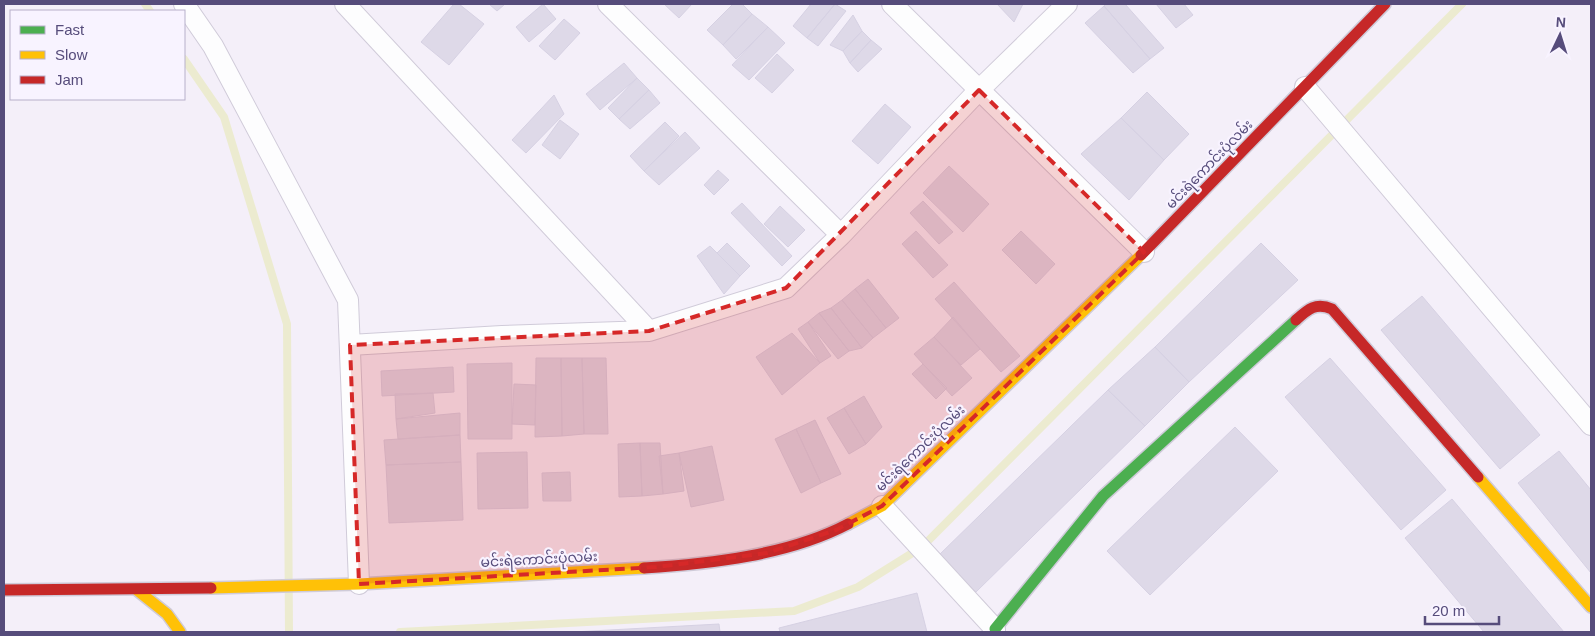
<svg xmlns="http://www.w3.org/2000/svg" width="1595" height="636" viewBox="0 0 1595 636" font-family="Helvetica,'Noto Sans Myanmar',sans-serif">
<rect width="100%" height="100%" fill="#f4eff9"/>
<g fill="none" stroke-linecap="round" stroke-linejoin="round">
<!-- stream -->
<path stroke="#ecebd0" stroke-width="8" d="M145 4 150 11
M184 59 224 117 287 324 289 632
M400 632 794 611 858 587 922 547 1462 4"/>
</g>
<!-- building -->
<path fill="#ded9e8" stroke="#d6d1e3" d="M454 4H459L484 24 449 65 421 42Z
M489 4H505L497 11Z
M543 4 556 19 529 42 516 27Z
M664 4H692L679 18Z
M733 4H742L752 14 723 45 707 30Z
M811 4H835L807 38 793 26Z
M835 4 846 11 818 46 807 38Z
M997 4H1023L1014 22Z
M1106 4H1125L1164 48 1150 59 1104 6Z
M1156 4H1184L1193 15 1176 28Z
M1104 6 1150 59 1133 73 1085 23Z
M752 14 768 27 736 59 723 45Z
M853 15 862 31 843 51 830 45Z
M564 19 580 33 555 60 539 46Z
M768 27 785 43 749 80 732 65Z
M862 31 871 40 850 63 843 51Z
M871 40 882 49 858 72 850 63Z
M777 54 794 70 772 93 755 78Z
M624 63 637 78 600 110 586 94Z
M637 78 649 90 619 119 608 108Z
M649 90 660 103 630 129 619 119Z
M1147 92 1189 134 1164 160 1121 118Z
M554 95 564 114 526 153 512 140Z
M885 104 911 127 878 164 852 141Z
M1121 118 1164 160 1129 200 1081 154Z
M560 120 579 134 560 159 542 145Z
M665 122 679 136 644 171 630 156Z
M685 132 700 148 659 185 644 171Z
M949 166 989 204 963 232 923 193Z
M718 170 729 180 714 195 704 185Z
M923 201 953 232 939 244 910 213Z
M742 203 792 256 782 266 731 213Z
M780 206 805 230 788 247 764 224Z
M916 231 948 265 933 278 902 244Z
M1021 231 1055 264 1036 284 1002 250Z
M727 243 750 266 740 276 717 253Z
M1261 243 1298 280 1189 382 1155 347Z
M710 246 740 276 724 294 697 256Z
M868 279 899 318 886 328 855 289Z
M954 282 1020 356 1001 372 935 299Z
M855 289 886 328 873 338 842 300Z
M1422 296 1540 435 1500 469 1381 330Z
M842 300 873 338 862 348 831 308Z
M831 308 862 348 849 351 819 313Z
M819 313 849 351 838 359 808 322Z
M953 317 980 349 961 365 934 337Z
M808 322 831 356 820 363 798 329Z
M792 333 820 363 782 395 756 357Z
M934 337 972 378 952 396 914 354Z
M1155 347 1189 382 1145 426 1108 390Z
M536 358H561L562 436 535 437Z
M561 358H582L584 434 562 436Z
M582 358H606L608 434H584Z
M1330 358 1446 490 1401 530 1285 397Z
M512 363V439H468L467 364Z
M923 364 947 388 936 399 912 374Z
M453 367 454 392 382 396 381 371Z
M514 384 536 385 535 425 512 424Z
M1108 390 1145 426 976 592 939 555Z
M433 393 435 413 396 419 395 394Z
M864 396 882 427 866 444 844 408Z
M844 408 866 444 849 454 827 418Z
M460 413V435L398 439 396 419Z
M815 420 841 474 821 483 796 429Z
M1235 427 1278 471 1150 595 1107 551Z
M796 429 821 483 801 493 775 439Z
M460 435 461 462 386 465 384 440Z
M640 443 642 496 619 497 618 444Z
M640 443H660L663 494 642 496Z
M712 446 724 500 691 507 679 453Z
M1559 451 1591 490V573L1518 483Z
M527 452 528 508 478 509 477 453Z
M679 453 684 491 663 494 659 456Z
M461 462 463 520 389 523 386 465Z
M570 472 571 501H543L542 473Z
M1452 499 1564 632H1484L1405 538Z
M917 593 927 632H780L779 628Z
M719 624 720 632H573Z"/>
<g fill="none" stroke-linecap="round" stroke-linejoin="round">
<!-- street casing -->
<g stroke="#d0cbd9" stroke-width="22">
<path id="street" d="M184 4 213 46 348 300 359 584
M345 4 649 331
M608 4 841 235
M892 4 1144 252
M1305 87 1591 425
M350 345 502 336 649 331 786 288 841 235 979 90 1067 4
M882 506 995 629V632"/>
</g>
<!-- fast casing -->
<g stroke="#cfcbd9" stroke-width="14">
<path id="fast" d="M995 629 1103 496 1296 320"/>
</g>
<!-- slow casing -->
<g stroke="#cfcbd9" stroke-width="14">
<path id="slow" d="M1478 477 1591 607
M848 524 882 506 1141 255
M211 588 359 584 644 568
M137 590 167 614 180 632"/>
</g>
<!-- jam casing -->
<g stroke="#cfcbd9" stroke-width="14">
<path id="jam" d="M1141 255 1385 4
M1296 320C1308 309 1316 302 1332 309L1478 477
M644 568C710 564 789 555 848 524
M4 590 211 588"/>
</g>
<!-- street -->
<use href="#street" stroke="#fdfdfe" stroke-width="20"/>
<!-- fast -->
<use href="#fast" stroke="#4caf50" stroke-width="11"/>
<!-- slow -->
<use href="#slow" stroke="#ffc107" stroke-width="11"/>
<!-- jam -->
<use href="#jam" stroke="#c62828" stroke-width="11"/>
</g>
<!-- marked area -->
<path fill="#d62828" fill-opacity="0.2" stroke="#d62828" stroke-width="4" stroke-dasharray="10 6" stroke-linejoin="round" d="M979 90 1144 252 882 506 836 530 767 553 656 567 359 584 350 345 649 331 786 288Z"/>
<g text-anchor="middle" stroke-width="4.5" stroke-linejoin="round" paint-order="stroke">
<!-- street labels -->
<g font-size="14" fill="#564c7b" stroke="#f8f3ff">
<text transform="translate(1209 164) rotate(-46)" y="5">မင်းရဲကောင်းပုံလမ်း</text>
<text transform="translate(920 448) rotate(-44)" y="5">မင်းရဲကောင်းပုံလမ်း</text>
<text transform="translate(539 559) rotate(-3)" y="5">မင်းရဲကောင်းပုံလမ်း</text>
</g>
</g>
<!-- border -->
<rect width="1595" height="636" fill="none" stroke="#564c7b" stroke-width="10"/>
<!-- legend -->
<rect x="10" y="10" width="175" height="90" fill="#f8f3ff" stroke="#b7b0ca"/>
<rect x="20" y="26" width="25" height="8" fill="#4caf50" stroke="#b7b0ca"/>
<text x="55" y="35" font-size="15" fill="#564c7b">Fast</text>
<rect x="20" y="51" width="25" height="8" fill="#ffc107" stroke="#b7b0ca"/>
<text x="55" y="60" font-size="15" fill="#564c7b">Slow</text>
<rect x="20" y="76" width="25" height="8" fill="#c62828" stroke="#b7b0ca"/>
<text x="55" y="85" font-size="15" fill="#564c7b">Jam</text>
<!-- north arrow -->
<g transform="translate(1560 35) rotate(4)" stroke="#f8f3ff" stroke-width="4" paint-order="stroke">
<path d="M0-4L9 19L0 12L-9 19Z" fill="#564c7b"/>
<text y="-8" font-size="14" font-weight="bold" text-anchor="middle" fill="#564c7b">N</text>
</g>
<!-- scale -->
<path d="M1425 616v8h74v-8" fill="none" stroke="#564c7b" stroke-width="2.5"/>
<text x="1432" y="616" font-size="15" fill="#564c7b" stroke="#f8f3ff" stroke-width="4" paint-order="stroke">20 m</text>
</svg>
